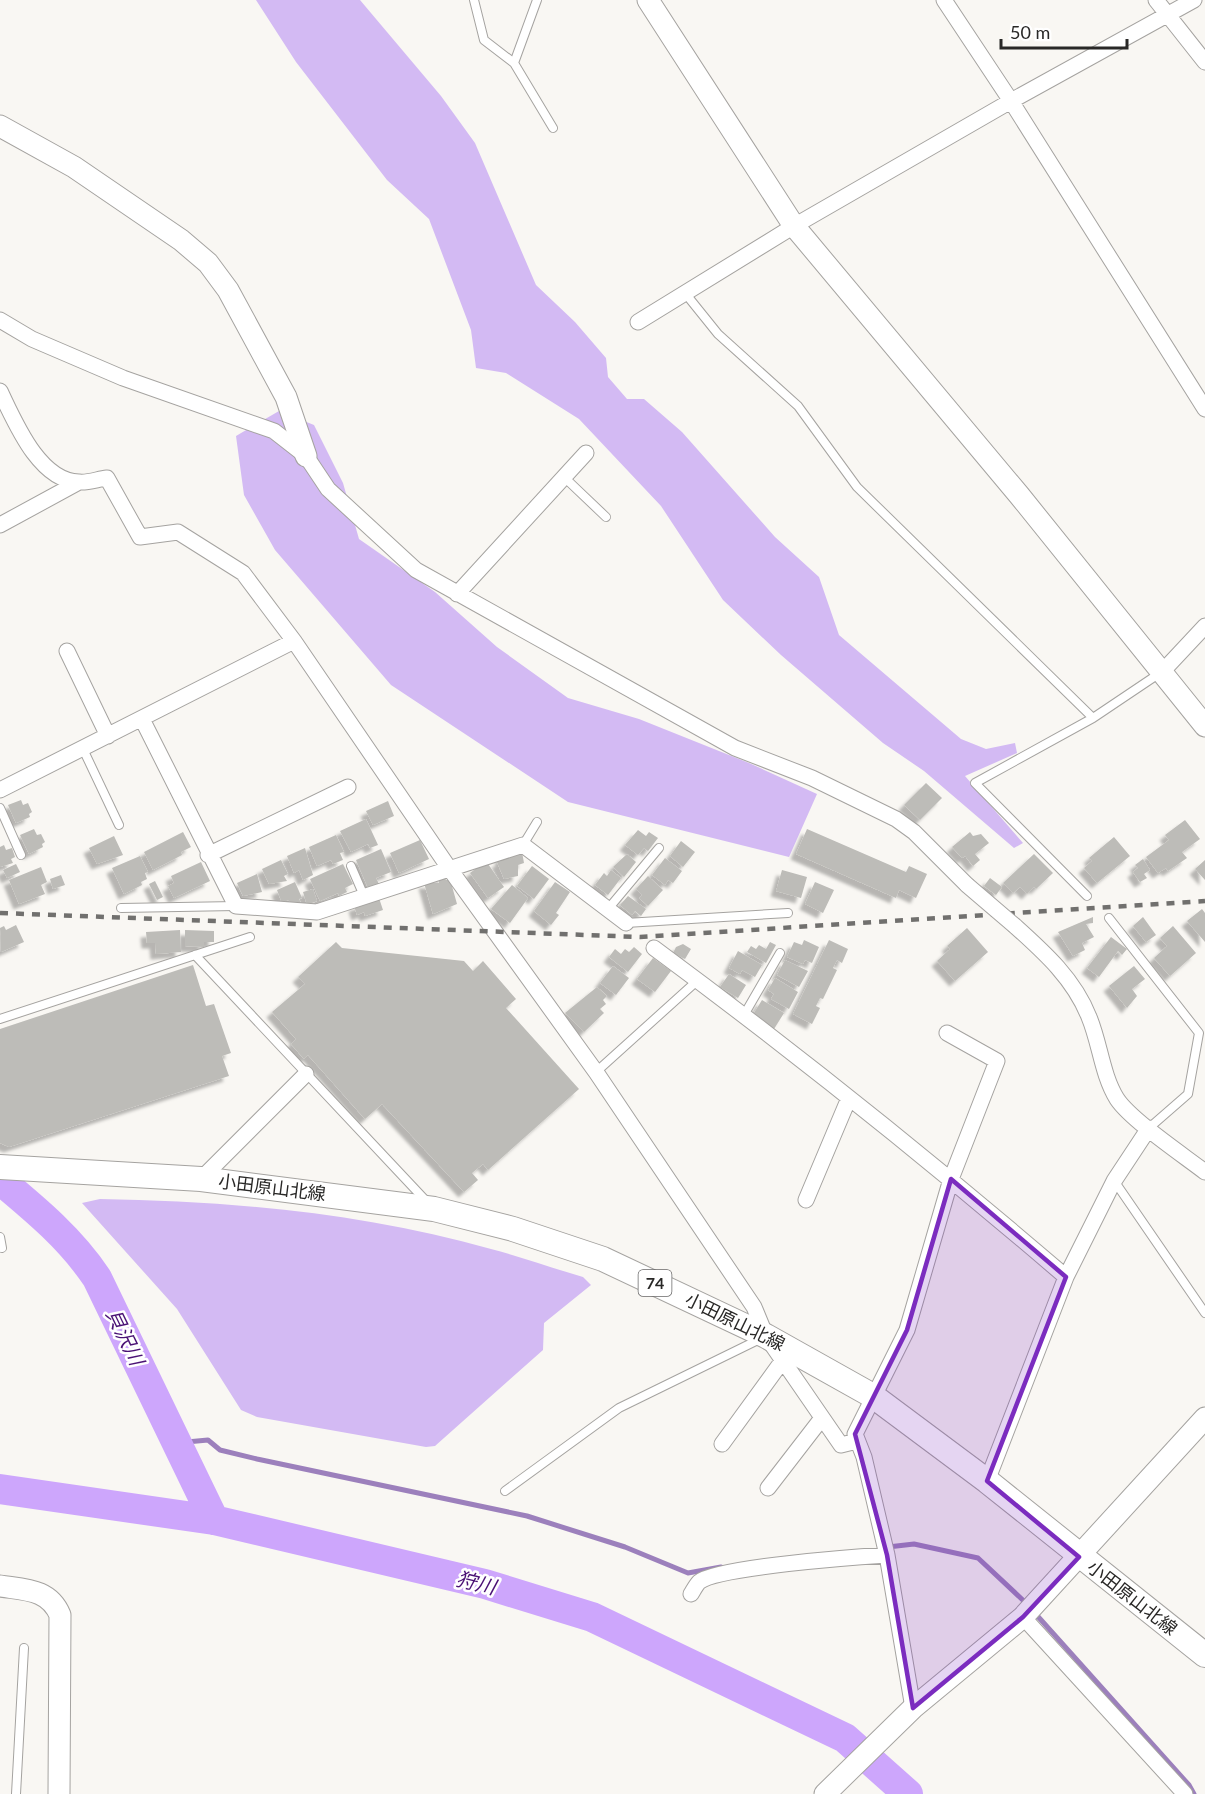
<svg xmlns="http://www.w3.org/2000/svg" width="1205" height="1794" viewBox="0 0 1205 1794" font-family="Lato,'Noto Sans JP',sans-serif">
<defs>
<filter id="shadow"><feDropShadow dx="-5.5" dy="5.5" stdDeviation="1.5" flood-color="#0004"/></filter>
</defs>
<rect width="100%" height="100%" fill="#f9f7f3"/>
<!-- green -->
<path fill="#d3baf3" d="M256 0H360L441 96 475 143 536 285 575 322 606 358 608 377 627 399H644L682 432 775 537 819 577 839 635 961 739 986 749 1015 743 1017 753 965 776 1023 843 1014 848 924 771 883 743 781 655 723 600 661 506 579 419 506 373 476 368 471 330 429 219 387 180 296 62Z
M279 411 314 425 343 483 359 539 435 592 497 647 568 698 639 719 749 763 817 794 789 857 568 802 391 685 275 550 244 495 236 436Z
M100 1199C231 1201 365 1213 491 1249 522 1257 552 1268 583 1277L591 1285 544 1323 543 1350 435 1446 426 1447 257 1417 241 1410 177 1309 82 1203Z"/>
<g fill="none" stroke-linecap="round" stroke-linejoin="round">
<!-- stream -->
<path stroke="#9c80bc" stroke-width="5" d="M176 1443 208 1440 220 1450 257 1459 527 1516 625 1547 688 1573 721 1567
M888 1547 914 1544 978 1558 1027 1604
M1033 1611 1189 1785 1194 1794"/>
<!-- river -->
<path stroke="#cda6fc" stroke-width="30" d="M0 1180C36 1210 71 1239 97 1278L214 1520
M0 1489 214 1520 485 1584 592 1617 845 1738 908 1794"/>
</g>
<!-- building -->
<path fill="#bdbcb8" filter="url(#shadow)" d="M926 783 942 798 920 820 904 805Z
M21 800 23 805 28 803 32 812 29 814 30 817 16 823 8 805Z
M388 801 394 816 373 825 366 811Z
M366 819 378 845 370 848 368 844 351 852 340 831Z
M1185 820 1200 839 1182 852 1187 858 1168 871 1166 868 1158 873 1146 857 1169 840 1165 835Z
M34 829 37 835 41 834 45 842 42 844 43 847 29 854 20 835Z
M807 829 906 872 909 866 927 874 916 898 899 890 896 898 796 854Z
M638 830 646 836 649 832 658 838 648 851 644 848 638 855 625 845Z
M183 832 191 847 181 852 182 855 153 870 144 852Z
M970 832 973 836 981 834 989 843 975 854 980 860 973 866 965 856 962 858 952 847Z
M336 835 344 852 340 853 343 860 333 864 331 860 317 866 309 847Z
M114 836 123 855 97 864 89 848Z
M1114 837 1130 856 1097 883 1084 868 1092 861 1089 858Z
M420 840 429 859 399 873 390 853Z
M681 841 695 852 683 867 670 856Z
M4 845 6 850 12 848 15 857 11 859 13 863 0 867V847Z
M305 848 313 875 303 880 299 870 294 873 287 856Z
M381 849 391 872 376 878 379 884 368 888 356 860Z
M522 852 524 863 518 865V876L504 879 497 862 501 861 500 857Z
M627 854 636 862 624 877 613 867Z
M1034 854 1053 873 1036 889 1034 887 1027 894 1020 887 1013 893 1003 883Z
M140 856 148 872 145 873 147 879 141 882 142 885 124 894 112 868Z
M665 858 682 871 673 883 668 880 665 885 652 875Z
M1143 859 1150 870 1144 874 1147 878 1140 882 1133 872 1138 868 1135 865Z
M281 860 288 874 284 876 287 881 269 884 262 869Z
M1205 860V880L1195 869Z
M486 861 504 887 488 898 470 873Z
M201 862 210 881 174 898 168 886 174 883 171 876Z
M16 864 20 872 7 878 3 870Z
M343 864 353 884 345 888 347 892 339 896 338 893 320 901 310 879Z
M532 866 549 879 534 899 517 886Z
M41 867 47 882 41 885 45 894 19 904 9 880Z
M611 870 621 878 608 895 595 885 604 873 607 876Z
M782 870 807 877 801 898 776 891Z
M257 874 262 892 243 896 237 883Z
M61 875 65 885 53 889 50 879Z
M444 876 446 880 450 879 457 904 433 914 424 883H439L438 878Z
M648 876 663 890 648 906 639 898 642 895 636 889Z
M990 878 1002 887 996 895 984 886Z
M155 881 163 897 157 900 149 884Z
M295 882 302 898 299 899 301 903 294 906 288 900 282 903 277 890Z
M555 882 570 892 556 913 559 915 551 925 534 911Z
M815 882 834 890 823 913 805 904Z
M512 885 528 898 510 923 491 909Z
M313 889 317 901 307 905 303 892Z
M628 896 646 909 641 916 635 911 632 915 620 905Z
M379 898 383 910 365 916 364 912 357 915 354 906Z
M1202 909 1205 913V942L1187 921Z
M1093 917V923L1086 924 1094 937 1082 943 1085 950 1073 956 1058 932Z
M1143 917 1156 935 1146 942 1133 926Z
M16 925 24 942 1 952 0 928 4 926 6 930Z
M1173 926 1196 953 1170 976 1154 958 1167 946 1160 938Z
M967 928 988 952 955 981 937 961 950 949 947 946Z
M180 930 181 952 156 954 155 943H147L146 932Z
M185 930 214 931V942H204V947L185 946Z
M1111 937 1127 949 1122 955 1118 951 1099 977 1087 968Z
M804 940 819 947 812 963 805 960 803 964 787 957 794 942 802 945Z
M829 940 848 949 842 963 837 960 833 968 837 970 823 999 820 998 816 1006 820 1008 812 1024 793 1014Z
M336 942 342 948 464 961 473 971 483 961 516 999 506 1008 579 1089 488 1170 483 1164 472 1173 478 1180 464 1192 382 1104 365 1119 308 1055 304 1059 291 1044 296 1039 272 1012 305 984 298 977Z
M770 942 776 945 766 963 747 952 751 946 756 949 759 945 766 949Z
M683 944 691 949 685 959 673 953 676 947Z
M634 947 642 954 628 972 609 957 615 949 621 954 625 949 629 952Z
M738 951 762 965 755 977 742 970 740 974 729 968Z
M653 958 671 971 655 992 637 979Z
M785 960 808 971 799 987 777 975Z
M193 965 206 1006 214 1004 231 1053 222 1056 229 1076 9 1147 0 1143V1029Z
M613 966 629 978 616 995 600 983Z
M1134 966 1145 979 1132 989 1137 996 1127 1008 1109 986Z
M729 974 746 985 738 998 720 987Z
M775 978 798 992 789 1009 771 999 774 994 768 990Z
M597 987 607 996 603 1000 606 1004 600 1009 604 1013 584 1032 565 1013Z
M762 1000 784 1013 774 1029 754 1013Z"/>
<g fill="none" stroke-linecap="round" stroke-linejoin="round">
<!-- lane casing -->
<g stroke="#a5a3a0" stroke-width="10">
<path id="lane" d="M474 0 484 40 514 63 553 128
M514 63 537 0
M685 293 718 334 798 406 857 487 1093 718
M564 477 606 517
M83 749 119 825
M0 808 21 855
M523 845 537 822
M351 866 364 896
M1087 896 975 783 1093 718 1160 673
M121 908 236 906
M608 909 659 848
M1109 918 1199 1033 1188 1094 1149 1128
M626 923 788 913
M195 955 428 1203
M744 1015 780 953
M0 1019 250 937
M596 1072 698 980
M1115 1182 1205 1313
M0 1237 2 1248
M505 1491 619 1408 760 1339
M16 1794 24 1648"/>
</g>
<!-- street casing -->
<g stroke="#a5a3a0" stroke-width="17">
<path id="street" d="M944 0 1011 101 1205 409
M1156 0 1205 62
M0 320 32 339 123 378 274 431 306 456 328 489 416 570 735 748 812 778 896 819 914 832 967 885
M638 322 794 226 1011 101 1194 0
M0 391C15 422 39 481 79 482 88 483 98 479 107 478L140 537 178 532 243 573 294 641 449 868 596 1072 754 1307 766 1336 841 1445 857 1441
M0 525 79 482
M457 594 586 453
M67 651 108 736
M1162 672 1205 626
M142 719 236 906 317 912 523 845 626 923
M0 790 294 641
M208 855 348 787
M1015 926C1045 953 1074 979 1089 1017 1100 1043 1102 1075 1117 1099 1131 1120 1183 1155 1205 1172
M654 948C796 1053 933 1163 1066 1277
M201 1179 306 1074
M806 1200 849 1098
M722 1444 783 1360
M987 1481 1066 1277 1114 1181 1149 1128
M768 1488 822 1418
M691 1594C693 1591 696 1585 699 1582 717 1567 856 1557 887 1555
M1023 1617 1185 1794
M913 1708 887 1555 864 1457 855 1434 907 1330 951 1179 997 1061 947 1033"/>
</g>
<!-- secondary casing -->
<g stroke="#a5a3a0" stroke-width="23">
<path id="secondary" d="M648 0 794 226 1019 495 1205 726
M0 126 74 167 181 240 208 263 228 290 286 397 306 456
M0 1586C26 1590 49 1589 60 1615L59 1794
M825 1794 913 1708 1023 1617 1205 1418"/>
</g>
<!-- primary casing -->
<g stroke="#a5a3a0" stroke-width="26">
<path id="primary" d="M0 1167 201 1179 434 1209 513 1229 603 1259 766 1336 873 1396 987 1481 1205 1655"/>
</g>
<!-- lane -->
<use href="#lane" stroke="#fff" stroke-width="8"/>
<!-- street -->
<use href="#street" stroke="#fff" stroke-width="15"/>
<!-- secondary -->
<use href="#secondary" stroke="#fff" stroke-width="21"/>
<!-- primary -->
<use href="#primary" stroke="#fff" stroke-width="24"/>
<!-- rail -->
<path stroke="#71706e" stroke-width="4.5" stroke-dasharray="8 8" stroke-linecap="butt" d="M0 913 640 937 1205 901"/>
<!-- street-bridge casing -->
<g stroke="#a5a3a0" stroke-width="17" stroke-linecap="butt">
<path id="street-bridge" d="M967 885 1015 926"/>
</g>
<!-- street-bridge -->
<use href="#street-bridge" stroke="#fff" stroke-width="15"/>
</g>
<!-- marked area -->
<path fill="#7b2cbf" fill-opacity="0.2" stroke="#7b2cbf" stroke-width="4.5" stroke-linejoin="round" d="M951 1179 1066 1277 987 1481 1079 1557 1023 1617 913 1708 887 1555 855 1434 907 1330Z"/>
<g text-anchor="middle" stroke-width="5" stroke-linejoin="round" paint-order="stroke">
<!-- shield labels -->
<rect fill="#fff" stroke="#696868" stroke-width="1.5" x="638.5" y="1270" width="33" height="26" rx="4.5"/>
<g font-size="16" font-weight="bold" fill="#292827">
<text x="655" y="1289">74</text>
</g>
<!-- street labels -->
<g font-size="18" fill="#292827" stroke="#fff">
<text transform="translate(272 1188) rotate(7)" y="6">小田原山北線</text>
<text transform="translate(735 1322) rotate(26)" y="6">小田原山北線</text>
<text transform="translate(1132 1598) rotate(38)" y="6">小田原山北線</text>
</g>
<!-- water labels -->
<g font-size="20" font-style="italic" fill="#4a1175" stroke="#fff">
<text transform="translate(125 1337) rotate(64)" y="7">貝沢川</text>
<text transform="translate(476 1583) rotate(14)" y="7">狩川</text>
</g>
</g>
<!-- scale -->
<path d="M1001 39v9h126v-9" fill="none" stroke="#292827" stroke-width="3"/>
<text x="1010" y="39" font-size="18" fill="#292827" stroke="#ffffff" stroke-width="4.5" paint-order="stroke">50 m</text>
</svg>
